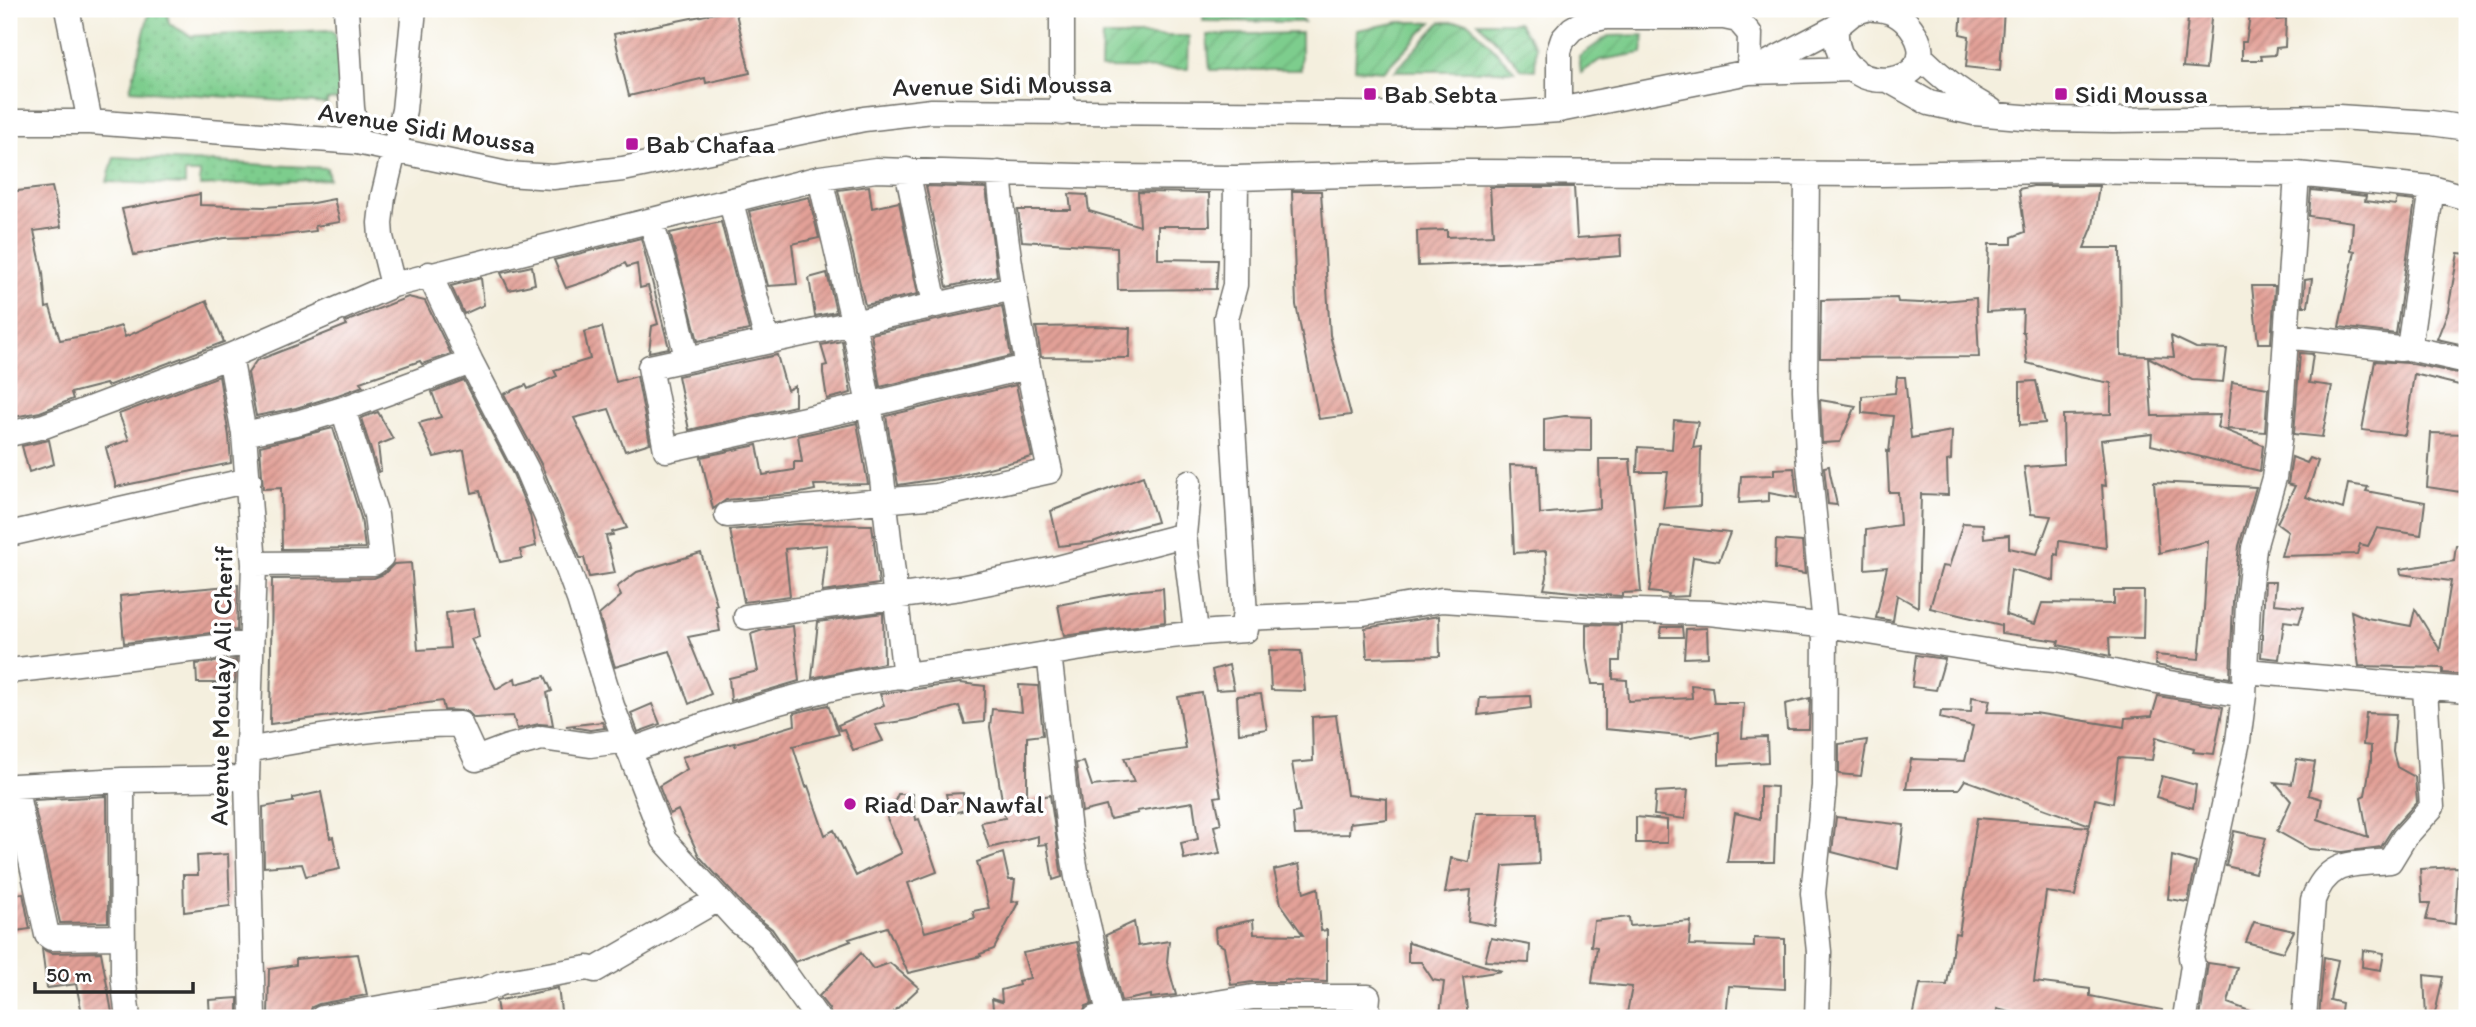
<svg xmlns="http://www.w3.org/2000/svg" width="2476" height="1027" viewBox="0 0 2476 1027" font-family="Itim,sans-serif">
<defs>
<pattern id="grass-dots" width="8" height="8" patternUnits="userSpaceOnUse" patternTransform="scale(1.75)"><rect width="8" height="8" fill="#7dcd8d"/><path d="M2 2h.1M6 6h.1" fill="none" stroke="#6cb07a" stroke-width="1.8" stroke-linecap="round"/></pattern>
<pattern id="garden-furrows" width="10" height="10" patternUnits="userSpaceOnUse" patternTransform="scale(1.75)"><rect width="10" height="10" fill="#7dcd8d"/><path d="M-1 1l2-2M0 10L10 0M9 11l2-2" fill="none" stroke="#6cb07a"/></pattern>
<pattern id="building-hatch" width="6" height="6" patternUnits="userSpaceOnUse" patternTransform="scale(1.75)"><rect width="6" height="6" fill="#e3a198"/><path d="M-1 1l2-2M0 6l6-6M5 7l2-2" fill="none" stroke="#b8837c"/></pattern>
</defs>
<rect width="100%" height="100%" fill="#fff"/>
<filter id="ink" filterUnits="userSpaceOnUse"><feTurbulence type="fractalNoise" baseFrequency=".0143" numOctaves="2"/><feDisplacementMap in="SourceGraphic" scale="14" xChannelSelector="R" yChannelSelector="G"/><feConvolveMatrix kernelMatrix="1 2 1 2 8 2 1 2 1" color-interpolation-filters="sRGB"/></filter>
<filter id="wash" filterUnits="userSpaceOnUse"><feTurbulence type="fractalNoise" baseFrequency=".00686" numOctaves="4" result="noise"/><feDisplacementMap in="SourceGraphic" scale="28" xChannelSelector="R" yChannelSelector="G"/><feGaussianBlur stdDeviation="1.57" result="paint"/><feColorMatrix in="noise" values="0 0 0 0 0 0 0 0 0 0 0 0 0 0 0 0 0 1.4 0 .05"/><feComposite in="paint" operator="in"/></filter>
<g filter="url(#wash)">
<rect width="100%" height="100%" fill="#f4efde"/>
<!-- grass -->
<path fill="url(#grass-dots)" stroke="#547c5c" stroke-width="2" d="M150 9H170L168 17 169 24 191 36 331 30 335 33 343 83 340 99 327 100V104L130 90Z
M114 157 327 168 329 179 200 186V173H185V185L107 182Z"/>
<!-- garden -->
<path fill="url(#garden-furrows)" stroke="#547c5c" stroke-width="2" d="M1204 9H1293L1304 22 1203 21Z
M1400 22H1432L1384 71 1355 69 1357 30Z
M1441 22H1468L1515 71H1395Z
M1478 22H1518L1536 47 1535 70 1522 69Z
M1301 33V70H1210L1207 35Z
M1644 35 1642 53 1600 60 1581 73 1579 57 1608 36Z
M1102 36H1189L1188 69 1101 68Z"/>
<g id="blocks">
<!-- building -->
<path fill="url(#building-hatch)" d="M735 9 750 73 706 83 705 78 629 96 614 34Z
M1962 9H2004L2000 71 1966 67 1969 36 1960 34Z
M2189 9H2212L2206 69 2183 67Z
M2251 9H2277V20L2286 19 2285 47 2276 48 2275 55 2261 56 2262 60H2242V42H2246Z
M869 186 872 208 899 202 918 294 865 305 838 190Z
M926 186 986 188 997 276 947 287Z
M2033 186H2099L2093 226 2084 248H2120L2121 355 2174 357 2171 336 2196 348 2227 349 2223 382 2192 380 2148 357 2152 416 2220 415 2217 427 2263 445 2260 471 2151 445 2152 434 2101 440 2106 486 2102 485 2106 548 2059 541 2058 555 2055 554 2054 581 2011 569 2006 615 2035 624 2042 603 2114 604V591H2144L2143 639 2109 638 2110 656 2058 645 2059 641 2001 633V625L1930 608 1942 566 1949 567 1963 523 1983 524 1984 538 2009 535V548L2037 554 2051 516 2031 514 2024 467 2064 464 2063 415 2111 414V383L2079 377 2027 363 2024 332H2022L2023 310 1986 312 1989 244H2012V237L2025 232 2019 189Z
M52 187 61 227 34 231 43 273 46 308 50 307 60 340 99 333 121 326 125 337 207 301 224 342 107 386 106 384 71 393 73 399 40 412 9 418V192Z
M1490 187H1574L1577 238 1620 235 1621 256 1555 261 1418 266 1417 231 1447 230V237L1493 235Z
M2311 190 2366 196 2365 201 2395 205 2397 199 2415 201 2396 334 2339 327 2355 251 2351 250 2353 222 2309 216Z
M1292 191H1321L1330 335 1351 415 1319 419 1296 305Z
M1138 192 1209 193 1210 226H1158V259L1218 260 1216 289 1118 290 1117 247 1022 241 1018 210H1071L1069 194 1087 195 1089 211 1140 226Z
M200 194V205L265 207 308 204 334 199 340 222 315 226 316 231 276 236 224 238 134 255 122 209Z
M809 197 819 238 792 244 797 284 768 286 749 211Z
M721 222 749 330 698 341 670 233Z
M641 238 669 348 649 352 652 326 658 324 648 286 640 288 637 264 627 267 625 263 599 277 566 288 554 260Z
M2458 253 2467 254V336L2464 345 2437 339 2448 311Z
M532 266 535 284 509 290 501 273Z
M827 273 836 312 815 316 809 278Z
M481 278 484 305 464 314 451 286Z
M2312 279 2308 306H2303L2305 280Z
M2252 286H2275L2271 343H2258Z
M408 297 425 301 451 354 422 364 420 361 360 382 363 386 338 395 296 408 256 416 248 373 256 361 347 325 345 322Z
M1897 298 1898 302 1921 303 1976 298 1979 357 1820 358 1821 300Z
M1002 306 1011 356 880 387 871 334Z
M1096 326 1130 328 1129 358 1041 357 1036 327Z
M602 327 616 382 637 376 650 443 625 451 609 409 574 418 627 528 612 532 613 535 606 536 615 573 589 577 584 558H580L541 464 504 394 526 385 528 389 557 376 554 370 590 359 584 332Z
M842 341 851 393 827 399 823 373V366L827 365 821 345Z
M2300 353 2313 354 2309 383 2332 386 2322 437 2294 434Z
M777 355 787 390 795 386V406L689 430 678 376Z
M2375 361 2408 363 2467 375V387L2414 374 2405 435 2362 430Z
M219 376 229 436 231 463 116 487 106 448 129 440 119 414Z
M1897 377H1905L1911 438 1952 431 1951 460 1947 461 1948 495 1921 494 1918 607 1897 595 1893 621 1876 618 1887 567 1865 569 1866 530 1900 525 1898 492H1889L1887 451 1889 452 1893 416 1862 413V396L1895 393Z
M464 380 514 476 530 515 536 546 520 550 522 558 500 562 480 491 472 493 464 450 434 457 419 423 441 417 432 392Z
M2036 381 2045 423 2020 425V382Z
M2232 382 2268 388 2265 432 2227 429Z
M1016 385 1032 457 957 476 898 485 886 416Z
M1820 400 1856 406 1840 442 1822 443Z
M378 412 393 439 378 445 381 471 378 472 361 418Z
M1565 416 1591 417V451L1544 450V419Z
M1674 420 1698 422 1693 448 1701 447 1700 506 1663 508 1668 472H1637L1638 447 1672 449Z
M857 423 868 484 814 485 815 490 800 493 726 500 713 509 701 457 757 445 763 475 794 470V462H802L798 436Z
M333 428 361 518 365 548 282 549 281 488 263 489 260 446Z
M2431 433 2467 434V493L2427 487Z
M49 440 54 464 29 472 22 446Z
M2292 457 2307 463 2310 458 2318 461 2306 497 2343 509 2348 484 2368 487 2366 491 2425 502 2421 535 2377 528 2368 546 2360 544 2357 554 2281 556 2288 531 2277 523 2295 486 2288 484Z
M1599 459H1630L1641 592 1622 593V596L1602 595 1544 589 1547 577 1546 551 1514 553 1510 465 1538 466 1540 514 1600 508Z
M1829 466 1830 473 1837 505 1828 504 1824 467Z
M1794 468 1797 498 1769 493V501L1739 503 1741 476 1774 475V469Z
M1143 476 1157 522 1123 531 1093 542 1059 546 1051 511Z
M2154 482 2256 487 2239 546 2233 602 2230 678 2155 665 2156 655 2199 659 2204 609 2208 541 2159 553Z
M798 524 872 525 879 584 822 592 827 545 785 549 790 596 744 602 730 530Z
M1660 526 1730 533 1719 561 1693 557 1688 596 1668 597 1669 594 1649 592Z
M1776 540 1802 542 1805 574 1775 569Z
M2456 545 2466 546 2467 559 2466 675 2443 673V668L2359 666 2351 611 2367 618 2411 626 2415 609 2440 650 2451 581 2401 574 2400 569 2454 561Z
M701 553 717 605H715L720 631 688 637 711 694 689 704 670 651 615 667 599 615 621 596 617 587 637 572Z
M411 563 418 650 450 648 446 613 474 609 479 637 471 639 496 689 515 678 516 684 545 676 552 691 547 693 553 725 539 724 517 729 513 716 474 718 467 711 444 710 442 701 270 724 272 579 374 578 384 574 394 564Z
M2265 582H2276L2274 604 2304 607 2299 623 2284 621 2279 659 2261 657Z
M238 585 237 630 124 643 120 596Z
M1163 588 1165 622 1064 636 1058 605 1131 591Z
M883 613 884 663 812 678 818 622Z
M1439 616 1440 656 1367 658 1365 628Z
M1586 624 1621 625 1620 661H1613V679L1627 680 1628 701 1692 698 1691 685 1712 687 1714 703H1744L1742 738 1767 737 1768 762 1719 765V732L1691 737 1605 729V684H1592L1586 648Z
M793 626 799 681 731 701 729 678 758 671 751 634 763 630Z
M1662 627H1682L1683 637H1660Z
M1707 628 1708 657 1684 658 1686 629Z
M1269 650 1301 651 1305 691 1271 690Z
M1916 655 1945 659 1936 690 1912 687Z
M236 660 235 683H197L196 664Z
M1229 665 1234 689 1216 690 1212 670Z
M960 683 985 686 984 722 965 724 959 706 909 720 875 725 883 741 853 750 844 729 840 730 838 725 884 705 880 694Z
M1019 685 1038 686 1043 735 1027 737V800L1050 795 1062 877 1053 880 1047 844 1038 845V836L989 848 981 822 1005 818 990 727 992 709 1022 712Z
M1202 693 1221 796 1215 797 1221 824 1214 826 1220 853 1184 859 1181 843 1198 839 1193 802 1137 811 1138 813 1110 819 1106 806 1082 812 1076 763 1084 762 1092 786 1134 782 1124 758 1186 749 1178 697Z
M1261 694 1267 729 1239 733 1237 696Z
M1530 696 1531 708 1478 715 1480 698Z
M2158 696 2223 707 2214 754 2193 752 2194 748 2156 737 2152 760 2118 758 2113 803 2095 799 2090 825 1965 780 1959 789H1906L1911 759 1965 761 1973 726 1940 718 1941 711 1971 712 1972 697 1990 700 1987 712 2035 713 2124 727 2125 718 2152 716Z
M1810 698 1809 729H1787L1785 704Z
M652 704 660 724 638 732 631 713Z
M828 705 839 734 793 746 806 787 808 786 825 835 834 830 856 876 867 870 902 853 887 818 898 794H912L916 820 919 819 937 872 908 883 925 932 975 918 973 911 989 908 977 862 1003 853 1009 880H1015L1012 902 1019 901 994 949 980 954 981 956 908 973 887 927 849 939 851 941 795 962 772 929 748 910 699 856 678 810 670 814 659 786 687 769 682 757 734 743 736 747 735 743 795 725 794 713Z
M2366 713 2396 714 2393 752 2397 767 2415 777 2417 802 2393 828 2381 847 2342 852 2309 849 2277 831 2291 801 2275 782 2292 784 2297 759 2315 762 2309 795 2322 799 2318 819 2368 837 2361 797 2365 795 2371 761V746L2363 745Z
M1336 715 1347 795 1387 799V819L1350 823 1349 834 1295 835 1293 813 1300 812 1292 763 1313 761 1312 717Z
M602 722 605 728 590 730 566 726Z
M1867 740 1861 776 1839 774V744Z
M2162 776 2196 785 2193 808 2156 797Z
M1760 786 1777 787 1774 862H1727L1735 813 1760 819Z
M1688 790 1685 819 1654 815 1656 792Z
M321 792 330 838 333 837 340 869 306 876 302 864 264 867 263 807 293 802V798Z
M963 793 965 810 950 814 946 794Z
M107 796 108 922 60 923 33 800Z
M1476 813H1537L1539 864 1503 866 1495 926 1468 921 1471 890 1445 893 1451 858 1469 862Z
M1636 817 1667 820V843H1636Z
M1836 817 1904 825 1898 869 1832 852Z
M1977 818 2089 827 2075 896 2046 892 2034 982 2090 989V996L2162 1010V1018H2034L1997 1009 1996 1018H1913L1920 984 1947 985 1955 933 1959 934Z
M2234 831 2266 838 2255 873 2226 866Z
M228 854 230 906 184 912 183 875H198L197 856Z
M2172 856 2196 863 2188 902 2168 899Z
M1299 864 1304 893 1318 888 1321 931 1327 930V982L1284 980V982H1253L1231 985 1224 947 1216 942 1215 928 1253 920 1254 934 1303 935 1281 904 1274 870Z
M2458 867 2455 924 2426 920 2430 903H2422L2420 869Z
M23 893 30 929 9 932V896Z
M1629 917 1630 926 1691 921 1689 945 1754 947V938L1785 939V989L1729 986 1726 1018H1626L1632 987 1592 983 1597 947 1591 946 1594 921Z
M1134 922 1138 946 1169 941 1167 962 1176 995 1151 998V995L1121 1001 1106 935Z
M2254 922 2294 931 2283 952 2246 942Z
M1491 938 1530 945 1529 963 1485 961Z
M1077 942 1092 1004 1086 1006 1081 1016 1057 1018H994L992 999 1002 1002 1001 990 1019 985 1018 981 1030 978 1023 953Z
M1408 942 1409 943 1502 971 1463 977 1468 1017 1440 1014 1444 982 1433 980 1421 962H1408Z
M42 949 51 953 101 952 113 1018H83L76 984 47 988Z
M2363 950 2384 953 2381 970 2362 967Z
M861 953 873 969 890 963 919 988 887 1018H832L829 1009 819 996Z
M358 954 367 995 319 1004 312 1007 308 1017 303 1018H268L269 969 296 965V959Z
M2324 957 2338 960 2330 1000 2342 1003 2340 1018H2319Z
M2208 963 2237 967 2228 1003 2263 1016V1018H2200Z
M2424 975 2443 977 2434 1018H2426Z
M558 988 562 1018H499L496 1001Z
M238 998V1018H210L209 1000Z
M1254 1012H1286L1287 1018H1237V1015Z
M1326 1012H1352L1351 1018H1325Z"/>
</g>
</g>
<g filter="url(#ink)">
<use href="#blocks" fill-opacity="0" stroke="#71706a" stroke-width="2"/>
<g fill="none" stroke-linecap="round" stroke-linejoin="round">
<!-- minor casing -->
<g stroke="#71706a" stroke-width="27">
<path id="minor" d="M67 9 90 122
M346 9 352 108 357 142
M1836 27C1831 106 1955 88 1911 28 1902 16 1889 9 1874 9
M1920 56C1942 78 1963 95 1991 110
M1760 67 1836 27 1853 13 1866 9
M1890 81 1929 103 1974 113 2047 119 2113 120 2338 117 2431 123 2467 128
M1559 110V51L1563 39 1572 29 1586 21 1606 17H1724L1738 20 1750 34 1749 72
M1062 113V9
M9 122H90L357 142 507 174 553 177 623 169 864 119 932 111 1487 115 1559 110 1749 72 1854 69
M907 170 935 304
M1807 174 1805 390 1808 454 1825 625 1824 786 1813 893 1819 952 1817 1018
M820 178 853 321 881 470 905 677
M731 202 767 341
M651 221 672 293 687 358
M429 274 471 362 527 470 562 553 579 599 612 706 664 840 738 921 760 938 817 1018
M393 285 381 237 380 223 383 197 404 110 414 9
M1014 288 650 367 666 450 868 405 1027 367
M2286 336 2400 349 2409 348 2467 361
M2409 348 2432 188
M230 356 244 434 254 564 247 778 253 1018
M9 434 44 426 230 356 393 285 820 178 876 170 1113 177 1236 178 1466 172 1880 174 2061 171 2297 174 2432 188 2467 198
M244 434 300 422 343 409 471 362
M1189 482 1184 535 1196 632
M727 515 937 496 1050 471C1028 372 1008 274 999 173
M9 534 249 480
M254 564 374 563 381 557 376 515 343 409
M746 617 960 588 1050 570 1184 535
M1244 618 1363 613 1442 600 1601 610 1709 613 1838 627 2024 657 2055 660 2157 681 2244 695
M1049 653 1069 831 1078 883 1110 1017
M9 671 251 643
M2245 671 2467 690
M248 750C318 736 388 725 460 724L476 759 508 747 542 738 590 745 626 740
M629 751C699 726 770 702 842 686 890 675 944 671 994 663 1079 648 1159 634 1246 630L1226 318 1235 285 1236 178
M122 780 123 976 128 1018
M122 937 51 938 47 935 15 786 122 780 247 778
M322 1018 483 990 501 983 588 968 595 970 718 899
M1095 1018 1156 1013 1253 997H1368L1366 1018
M2185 1018 2193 965 2191 957 2238 741 2244 695 2248 603 2254 548 2274 478 2279 441 2297 174
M2304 1018 2313 900C2328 859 2352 865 2390 861L2404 838 2432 807 2425 688"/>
</g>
<!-- minor -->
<use href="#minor" stroke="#fff" stroke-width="24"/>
</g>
</g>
<!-- markers -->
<g fill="#b5179e" stroke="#fff" stroke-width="2.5">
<rect x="1363" y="87" width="14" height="14" rx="3.5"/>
<rect x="2054" y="87" width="14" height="14" rx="3.5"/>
<rect x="625" y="137" width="14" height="14" rx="3.5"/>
<circle cx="850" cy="804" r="7"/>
</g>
<g text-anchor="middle" stroke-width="7" stroke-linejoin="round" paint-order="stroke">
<!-- street labels -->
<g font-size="26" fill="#2b2b2b" stroke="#fff">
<text transform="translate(1002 85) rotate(-1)" y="9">Avenue Sidi Moussa</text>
<text transform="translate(427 128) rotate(9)" y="9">Avenue Sidi Moussa</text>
<text transform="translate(221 686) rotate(-89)" y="9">Avenue Moulay Ali Cherif</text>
</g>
<!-- poi labels -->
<g font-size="26" fill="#2b2b2b" stroke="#fff" text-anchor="start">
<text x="1384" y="103">Bab Sebta</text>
<text x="2075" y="103">Sidi Moussa</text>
<text x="646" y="153">Bab Chafaa</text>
<text x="864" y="813">Riad Dar Nawfal</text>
</g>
</g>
<!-- margin -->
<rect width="2476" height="1027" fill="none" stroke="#fff" stroke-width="35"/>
<!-- scale -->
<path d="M35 982v10h158v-10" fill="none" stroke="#2b2b2b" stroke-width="3.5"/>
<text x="46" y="982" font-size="21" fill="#2b2b2b" stroke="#ffffff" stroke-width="5" paint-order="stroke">50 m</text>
</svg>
